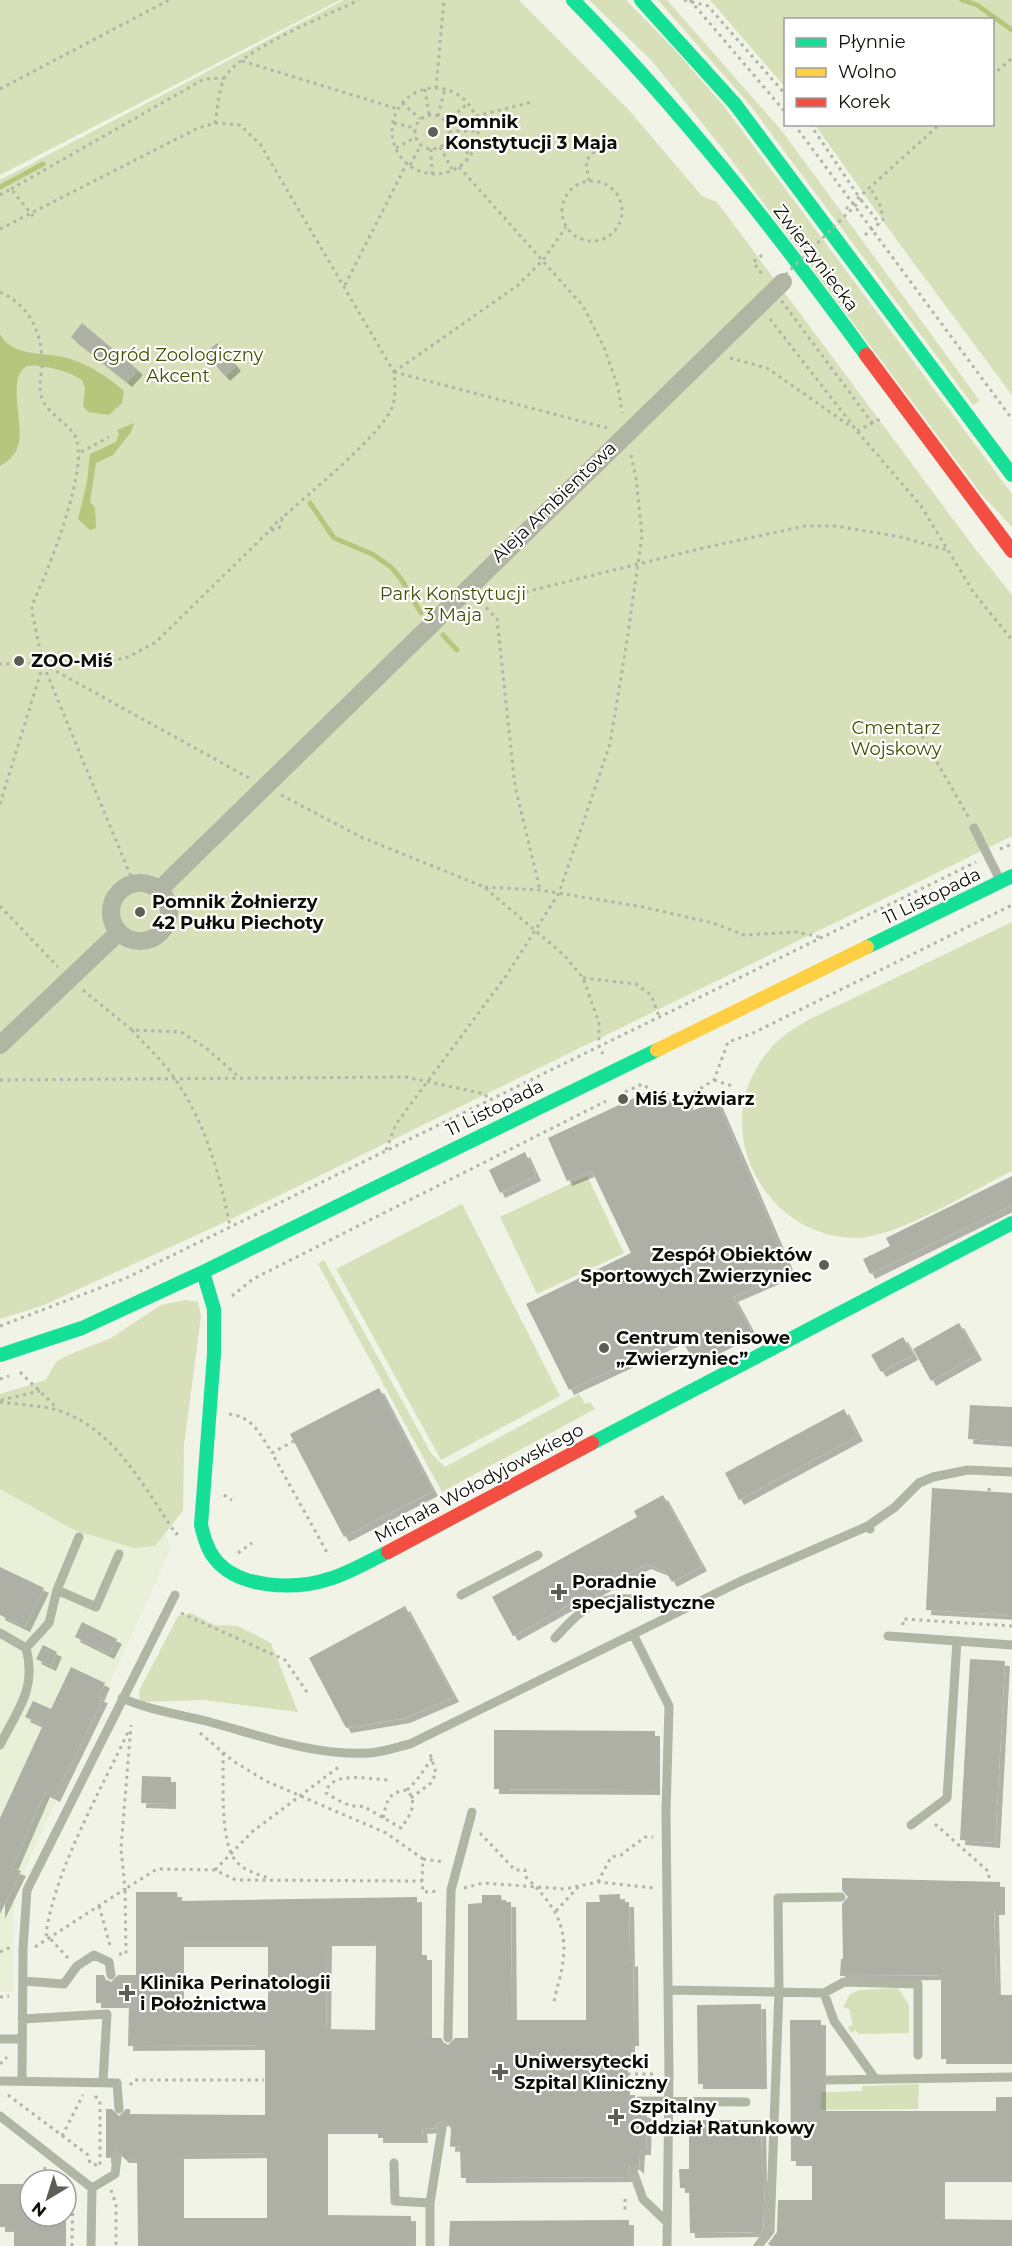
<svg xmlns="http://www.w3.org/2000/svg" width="1012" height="2246" viewBox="0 0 1012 2246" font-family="Montserrat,sans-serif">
<defs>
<filter id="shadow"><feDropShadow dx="5" dy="5" stdDeviation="0" flood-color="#0004"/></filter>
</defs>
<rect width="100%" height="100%" fill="#f0f3e6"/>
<!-- built -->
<path fill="#eaf0d8" d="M0 1407 162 1526 171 1548 14 1893 13 1992H0Z"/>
<!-- green -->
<path fill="#d7e0b8" d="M0 0H340L0 175Z
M344 0H519L628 109 702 196 717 202 976 550 1012 595V836L225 1222 44 1305 0 1319V180Z
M589 0H626L674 49 723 105 1012 494V527L982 495 726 153 652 61Z
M658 0H667L782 131 980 401 973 405 750 105Z
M710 0H1012V395L901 246 815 125 992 124V20H786L785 87Z
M1012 922V1171C973 1190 893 1240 853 1238 762 1235 708 1126 766 1054 777 1039 793 1029 808 1020Z
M587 1176 624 1253 537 1294 500 1217Z
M462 1204 560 1396 441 1460 336 1269Z
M324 1260 431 1453 445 1467 579 1394 585 1404 590 1402 595 1409 442 1492 318 1264Z
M185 1300 198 1302 201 1316 184 1445 183 1511 155 1546 134 1548 74 1530 0 1489V1394L46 1380 56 1362 66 1356 111 1338 161 1305Z
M191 1613 214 1625 238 1626 271 1643 298 1712 204 1700 140 1702 139 1691 178 1616Z
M898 1988 909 2005V2033L859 2034 855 2030 851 2033 848 2027 853 2025 849 2009 843 2007 850 1994 860 1990Z
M919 2084 918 2109 802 2110V2093L862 2091V2086Z"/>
<!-- water -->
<path fill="#b8c67d" d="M0 334C12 357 42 352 63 357 85 362 107 376 124 391L122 403 109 415 88 412 83 406 85 388 82 380C68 371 54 368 38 366 0 360 26 424 18 446 15 456 8 461 0 466Z
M134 423 131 432 113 455 96 463 90 502 95 508 96 528 90 530 78 519 87 482 90 454 116 442 119 434 117 430Z"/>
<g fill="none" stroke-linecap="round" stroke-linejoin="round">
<!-- stream -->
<path stroke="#b8c67d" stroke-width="5" d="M962 0 977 5 1012 30
M0 187 43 164
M310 503 334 538 372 554 391 567 401 579 421 613
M443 635 457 650"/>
</g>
<!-- building -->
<path fill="#aeb0a6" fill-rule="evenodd" filter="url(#shadow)" d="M82 323 138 370 127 382 71 337Z
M217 343 236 366 225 376 205 353Z
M647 1092 650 1096 661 1100 688 1101 689 1112 717 1101 791 1272 733 1297 751 1330 693 1360 681 1338 569 1390 526 1304 631 1253 592 1171 567 1181 548 1138Z
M525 1152 536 1176 500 1193 489 1170Z
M1012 1176V1205L870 1274 863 1259 890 1246 886 1238Z
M959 1323 977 1355 931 1381 913 1349Z
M903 1337 913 1355 881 1372 871 1355Z
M379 1388 433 1491 344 1537 290 1434Z
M970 1405 1012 1407V1442L968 1439Z
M844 1409 858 1436 739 1500 725 1473Z
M932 1488 1012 1493V1615L926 1610Z
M663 1495 702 1566 672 1582 666 1572 646 1564 595 1592 597 1596 579 1606 576 1601 513 1636 492 1597 637 1517 634 1511Z
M0 1567 44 1588 25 1627 0 1615Z
M405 1606 454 1697 405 1718 346 1728 309 1658Z
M82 1622 117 1639 109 1654 75 1637Z
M43 1645 57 1652 51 1666 36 1659Z
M970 1659 1005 1661 995 1843 960 1840Z
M71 1667 105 1683 99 1697 103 1698 55 1797 45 1792 12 1868 21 1871 0 1914V1818L43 1725 25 1717 33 1701 51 1709Z
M494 1730 655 1731V1790L494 1789Z
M142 1776 171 1777V1804L141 1803Z
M842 1878 1000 1882V1910H994L996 1995H1012V2059H941V1975L840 1976 841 1959H843L842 1904 848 1897 842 1890Z
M136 1892H177L178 1901 417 1897V1955H427V2038H441L444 2043 448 2045 455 2038H468V1904L482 1903V1895H501L502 1902H511L512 2020H586V1902H600L599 1895 620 1894V1902H629L630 1962 633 1961 634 2041H630V2062H623V2090H630V2096H635L633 2105 640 2108V2112L647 2113 646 2150H640L639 2169 635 2165H630L627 2169 628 2177 461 2178 460 2146 450 2147 451 2128 444 2121 437 2123 435 2128 422 2129 423 2138H378V2129H323V2215L411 2216V2246H138L137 2158H124L117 2151 110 2158H106V2109H112L119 2116 126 2109H130V2114L265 2115V2045L128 2046 129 2003H96V1975H104L106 1980 111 1982 118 1975H136ZM327 1941H376L375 2030 326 2029ZM179 1942H268V2005L179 2006ZM267 2153V2218H179V2154Z
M761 2004 762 2084H698L697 2005Z
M790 2020H821V2111H996V2097H1012V2177H940V2219L1012 2220V2246H771L768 2244 777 2232 778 2200H812V2161H791Z
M689 2120H761L762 2177H765L763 2229 758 2236 754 2232 690 2233 689 2188H680L679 2169H689Z
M0 2184H30V2216H61V2246H14V2227H0Z
M629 2220V2246H449L450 2221Z"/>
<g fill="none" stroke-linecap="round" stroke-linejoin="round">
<!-- path -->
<path stroke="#b1b5a6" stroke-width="3" stroke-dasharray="3 4.5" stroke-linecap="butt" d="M684 0 708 6 786 95
M690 0 786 113
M242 61 398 109
M992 76 1012 58
M436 88 444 0
M392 131a43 43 0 1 1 86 0a43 43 0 1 1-86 0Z
M0 89 169 0
M425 89 429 115
M402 103 420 119
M415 132a17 17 0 1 1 34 0a17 17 0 1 1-34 0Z
M438 116 445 89
M476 116 532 102
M446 122 468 103
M215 123C218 110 218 89 225 77 242 49 328 15 359 0
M394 123 415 128
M794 124 1012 419
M449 131H478
M447 140 471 155
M440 147 452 169
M396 148 416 137
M431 149 432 174
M410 165 421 145
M459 167 583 306 604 347 618 387 622 413
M589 181 586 162 590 155 607 143
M562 211a30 30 0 1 1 60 0a30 30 0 1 1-60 0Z
M11 189 204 79 225 78
M0 195 11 189 33 216
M861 200 880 224
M846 209 940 124
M0 229 198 128 215 123 240 125 260 144 394 372C395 383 396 395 393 405 385 432 307 495 283 517L279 528 269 531 156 642 128 657 108 662 0 664
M865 235 883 220 881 207 871 189
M762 255 753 262 764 277
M345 285 407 163
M0 292C31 306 43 335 42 367 41 376 39 385 41 394 44 413 66 420 75 436 91 465 47 574 32 605V612L43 664 134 884
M770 319 857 431 921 506 974 593 1012 640
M730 358 767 368 853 428
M394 372 607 428
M394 372 517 286 543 260 566 227
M857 431 882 418
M81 452 109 437
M270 529 282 517
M489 592 509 596 703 548 805 526H836L901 537 947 550
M481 602 497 619 515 786 540 890
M43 664 249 778
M922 736 969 818
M281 795 361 837 484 887 564 955 583 978 599 1023V1046L603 1054
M0 804 43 665
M1000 849 1012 844
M485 887 540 890 643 907 713 923 744 935 796 932 820 937
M0 906 58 967
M583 978 636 984 651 995 659 1016
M83 990 132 1030 181 1032 206 1048 239 1077
M132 1030C146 1046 163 1061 175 1079 205 1122 220 1175 230 1226
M0 1080 406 1077 485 1094 488 1099
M714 1080 732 1086
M625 1092 642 1084 656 1093 687 1097 714 1080 728 1042 751 1034 1012 905
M386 1150 396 1124 506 976 559 893 610 744 626 647 642 536 636 478 631 455
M232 1296 253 1279 606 1101
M0 1326 126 1278 976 862
M20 1372 58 1409
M0 1379 9 1376
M1 1400 40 1391
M0 1402C19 1405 42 1405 60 1411 116 1430 144 1488 176 1534L180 1532
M229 1414C252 1416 261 1435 272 1453
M294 1441 272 1453 329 1556
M989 1491 990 1484
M224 1495 232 1500
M238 1553 252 1543
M181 1613 285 1660 309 1695
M903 1625V1619L1012 1626
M200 1733 233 1761 266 1781 386 1833 423 1859 422 1881
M223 1753C224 1780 219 1841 236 1861 244 1871 257 1874 269 1878
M407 1790 416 1781 433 1757
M411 1798 431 1783 436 1773 429 1750
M383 1818C387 1802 387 1792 407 1790 419 1803 409 1817 401 1828L363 1806C351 1809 336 1799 326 1793 330 1769 373 1780 390 1780
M935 1824 988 1871 990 1882
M480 1833 515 1870H525V1876C551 1902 568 1922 563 1961 562 1975 556 1988 554 2002
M423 1859 445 1862
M215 1870 253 1831 340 1766
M598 1882 611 1857 621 1855 645 1837H653
M464 1888 483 1883 565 1889 598 1882 654 1888
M99 1906 111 1949
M556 1911 579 1886
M35 1947 125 1889 121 1848 131 1725
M0 1952 11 1947
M119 1954H126L125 1889 157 1869 215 1870 236 1880 422 1881 423 1892 440 1891
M68 1958 46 1934C55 1869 101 1790 129 1730
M0 1997 9 1996
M0 2064 7 2057
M620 2074H655
M130 2085 134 2080H264
M8 2095 88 2155 90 2163 100 2166
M95 2096 100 2101V2168
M62 2136 83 2095
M44 2177 45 2167
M111 2190 116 2204V2246
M625 2199V2212
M72 2246 73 2190"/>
<!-- lane -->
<path stroke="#b1b5a3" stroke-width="9" d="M974 828 1000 880
M868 1526 895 1507 919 1483 933 1477 968 1470 1012 1472
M57 1590 96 1607 119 1554
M461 1595 538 1555
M0 1633 26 1648C37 1688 18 1709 0 1745
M633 1634 669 1706 666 1812 669 2074 667 2246
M888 1636 957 1641
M555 1638C579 1612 595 1595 632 1599
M26 1648 49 1623 57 1590 79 1537
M122 1698C149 1710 177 1714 206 1721 259 1735 313 1756 369 1753 383 1752 397 1747 410 1744L739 1582 868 1526 870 1529
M911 1825 947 1798 957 1641 1012 1645
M23 1981 64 1984 77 1966 94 1955 109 1962 111 1975
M669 1990 824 1993 844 1982 918 1984V2055
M824 1993 834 2021 874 2077
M22 2019 107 2014 103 2081
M448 2038 451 1890 472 1812
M0 2039H22
M828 2080 1012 2077
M0 2081 117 2083 119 2109
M22 2081 23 1949 27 1890 175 1595
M639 2101 746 2102
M0 2116 92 2188 115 2174 117 2158
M394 2163 395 2201 430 2203
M633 2171 643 2199 667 2222
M91 2246 92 2188
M430 2246V2203L442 2128
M758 2246 770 2231 779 1991 778 1898 841 1897"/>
<!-- street -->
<path stroke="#b1b5a3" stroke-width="18" d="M111 912a29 29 0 1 1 58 0a29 29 0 1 1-58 0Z
M159 890 783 282
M0 1045 119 932"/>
<!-- fast -->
<path stroke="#16e098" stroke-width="14" d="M573 0C681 110 775 230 866 355
M641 0 735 104 1012 475
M867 947 1012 876
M203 1272 214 1309V1354L201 1525C204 1537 207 1549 215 1559 239 1589 295 1590 329 1579 349 1573 369 1561 388 1552
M0 1355 82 1328 203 1272 657 1050
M592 1443 1012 1223"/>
<!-- slow -->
<path stroke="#ffcf43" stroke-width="14" d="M657 1050 867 947"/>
<!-- jam -->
<path stroke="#f24e42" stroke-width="14" d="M866 355 1012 551
M388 1552 592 1443"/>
<!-- path-bridge -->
<path stroke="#b1b5a6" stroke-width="3" stroke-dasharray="3 4.5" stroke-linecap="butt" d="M810 124 861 200 772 288 873 424"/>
</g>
<!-- markers -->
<g fill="#5c5f55" stroke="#fff" stroke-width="2">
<circle cx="433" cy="132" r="6"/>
<circle cx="19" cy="661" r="6"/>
<circle cx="140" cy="912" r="6"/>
<circle cx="623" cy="1099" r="6"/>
<circle cx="824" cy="1265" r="6"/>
<circle cx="604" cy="1348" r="6"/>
<path d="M556 1583h6v6h6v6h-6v6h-6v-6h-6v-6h6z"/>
<path d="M124 1984h6v6h6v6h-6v6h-6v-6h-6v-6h6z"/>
<path d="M497 2063h6v6h6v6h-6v6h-6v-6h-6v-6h6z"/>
<path d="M613 2108h6v6h6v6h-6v6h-6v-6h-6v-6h6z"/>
</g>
<g text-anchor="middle" stroke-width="4.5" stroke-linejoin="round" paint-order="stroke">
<!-- poi labels -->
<g font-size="18" font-weight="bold" fill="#0d0f07" stroke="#fff" text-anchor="start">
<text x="445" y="128">Pomnik<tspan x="445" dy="21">Konstytucji 3 Maja</tspan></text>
<text x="31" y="667">ZOO-Miś</text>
<text x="152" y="908">Pomnik Żołnierzy<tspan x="152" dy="21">42 Pułku Piechoty</tspan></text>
<text x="635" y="1105">Miś Łyżwiarz</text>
<text x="812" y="1261" text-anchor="end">Zespół Obiektów<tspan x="812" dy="21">Sportowych Zwierzyniec</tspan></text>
<text x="616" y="1344">Centrum tenisowe<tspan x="616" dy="21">„Zwierzyniec”</tspan></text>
<text x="572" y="1588">Poradnie<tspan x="572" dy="21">specjalistyczne</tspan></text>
<text x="140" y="1989">Klinika Perinatologii<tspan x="140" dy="21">i Położnictwa</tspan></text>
<text x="514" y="2068">Uniwersytecki<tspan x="514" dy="21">Szpital Kliniczny</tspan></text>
<text x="630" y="2113">Szpitalny<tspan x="630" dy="21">Oddział Ratunkowy</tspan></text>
</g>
<!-- street labels -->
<g font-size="18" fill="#0d0f07" stroke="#fff">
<text transform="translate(816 258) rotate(53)" y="6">Zwierzyniecka</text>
<text transform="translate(554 502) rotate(-44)" y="6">Aleja Ambientowa</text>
<text transform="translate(932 896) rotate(-26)" y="6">11 Listopada</text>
<text transform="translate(495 1108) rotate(-26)" y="6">11 Listopada</text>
<text transform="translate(479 1483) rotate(-28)" y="6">Michała Wołodyjowskiego</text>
</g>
<!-- park labels -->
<g font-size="18" fill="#455003" stroke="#fff">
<text x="178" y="361">Ogród Zoologiczny<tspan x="178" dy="21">Akcent</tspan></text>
<text x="453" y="600">Park Konstytucji<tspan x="453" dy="21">3 Maja</tspan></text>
<text x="896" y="734">Cmentarz<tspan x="896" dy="21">Wojskowy</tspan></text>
</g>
</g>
<!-- legend -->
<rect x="784" y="18" width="210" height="108" fill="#ffffff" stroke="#9e9f9c" stroke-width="1.5"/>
<rect x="796" y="38" width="30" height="9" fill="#16e098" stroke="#9e9f9c" stroke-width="1.5"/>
<text x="838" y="48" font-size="18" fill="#0d0f07">Płynnie</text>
<rect x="796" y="68" width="30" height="9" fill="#ffcf43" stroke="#9e9f9c" stroke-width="1.5"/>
<text x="838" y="78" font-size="18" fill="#0d0f07">Wolno</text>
<rect x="796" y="98" width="30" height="9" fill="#f24e42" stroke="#9e9f9c" stroke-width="1.5"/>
<text x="838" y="108" font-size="18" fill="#0d0f07">Korek</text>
<!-- north arrow -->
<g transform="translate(48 2198) rotate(218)"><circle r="28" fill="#ffffff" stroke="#9e9f9c" stroke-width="1.5"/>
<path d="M0-4.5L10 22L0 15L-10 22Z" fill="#5c5f55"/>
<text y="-9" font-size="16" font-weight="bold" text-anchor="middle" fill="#0d0f07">N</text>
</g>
</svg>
